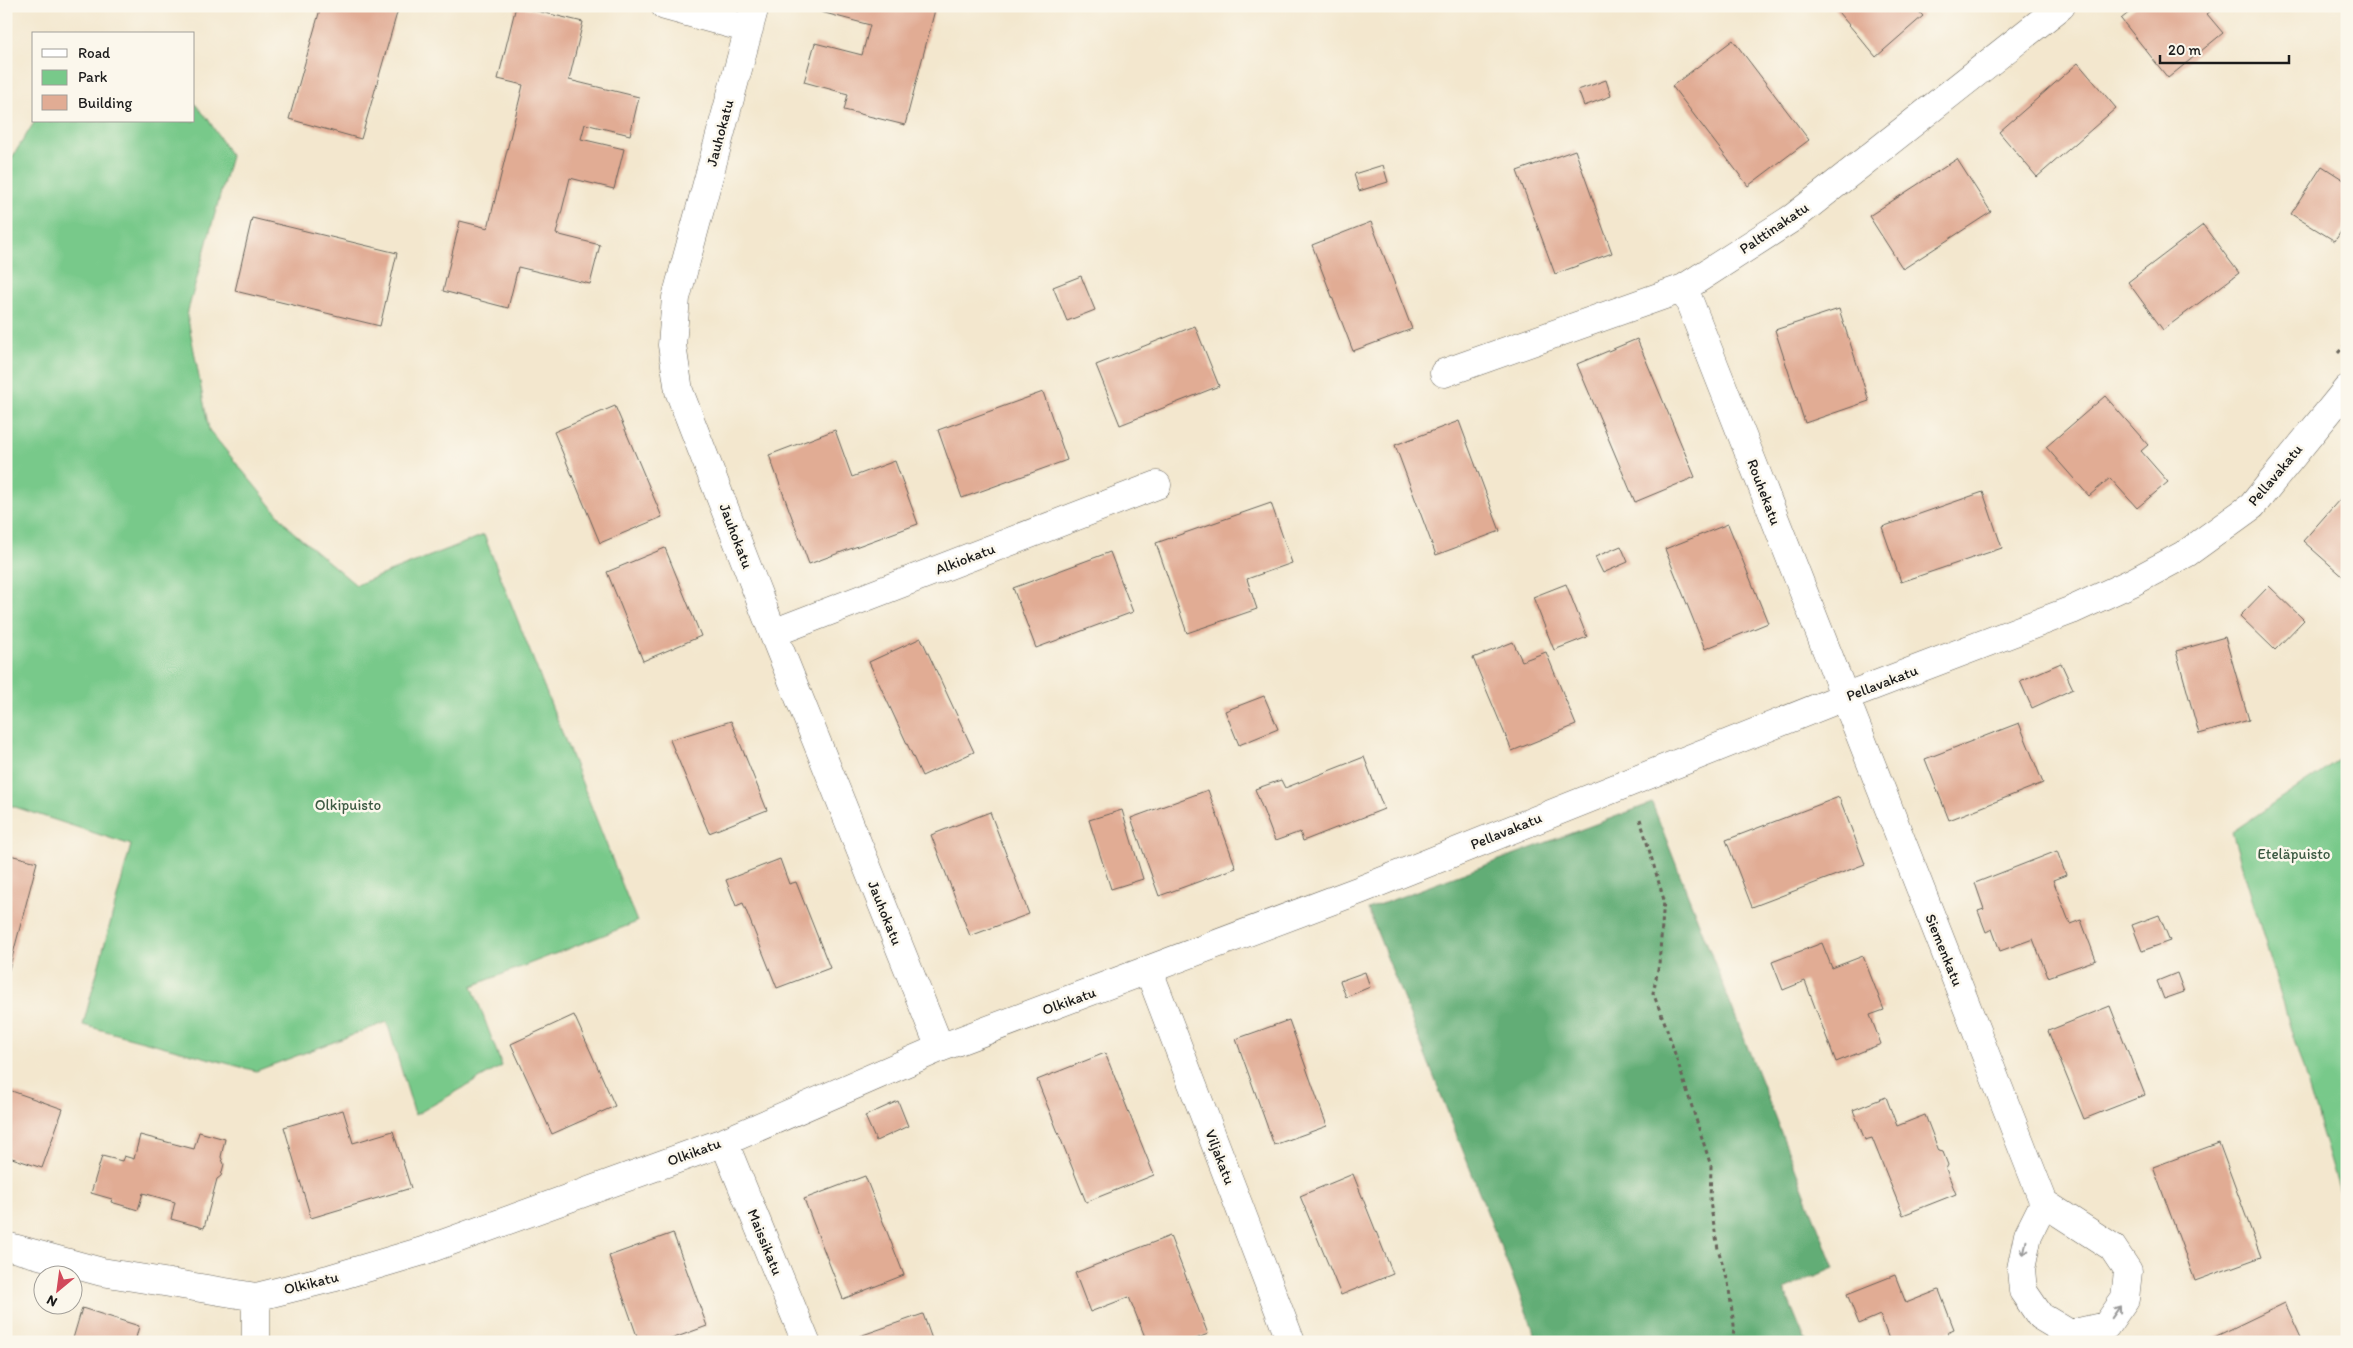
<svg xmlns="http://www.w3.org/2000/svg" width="2353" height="1348" viewBox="0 0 2353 1348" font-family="Itim,sans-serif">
<rect width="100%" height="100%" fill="#fbf7ec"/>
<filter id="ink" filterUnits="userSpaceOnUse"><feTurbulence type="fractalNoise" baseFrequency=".02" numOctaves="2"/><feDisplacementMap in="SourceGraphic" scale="10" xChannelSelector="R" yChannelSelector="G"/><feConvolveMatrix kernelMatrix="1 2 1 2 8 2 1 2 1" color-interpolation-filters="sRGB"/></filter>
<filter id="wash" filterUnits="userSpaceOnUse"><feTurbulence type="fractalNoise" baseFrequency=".0096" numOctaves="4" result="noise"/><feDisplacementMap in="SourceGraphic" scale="20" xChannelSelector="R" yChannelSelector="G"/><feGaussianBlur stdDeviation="1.12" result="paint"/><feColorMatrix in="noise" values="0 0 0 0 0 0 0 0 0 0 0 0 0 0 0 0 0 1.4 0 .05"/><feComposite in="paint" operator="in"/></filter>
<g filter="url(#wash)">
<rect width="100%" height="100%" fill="#f3e7ce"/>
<!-- green -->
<path fill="#78c98a" stroke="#4a7253" d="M194 103 208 119 231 156 187 314 209 430 292 531 356 585 484 535 637 922 472 986 502 1066 415 1115 387 1022 256 1071 83 1025 131 845 6 804V167L35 121H194Z
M2347 754V1216L2232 832Z"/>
<!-- forest -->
<path fill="#62ad76" stroke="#3f6449" d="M1652 803 1834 1268 1784 1289 1806 1342H1535L1533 1329 1368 909Z"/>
<g id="blocks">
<!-- building -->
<path fill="#e1ac94" d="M321 6H399L361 139 289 119Z
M516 6 583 22 569 80 639 97 630 135 585 124 581 139 624 149 614 189 570 178 556 234 600 245 590 284 518 267 508 308 443 291 460 221 488 228 523 85 498 79Z
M822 6H936L905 125 844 110 848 94 804 82 815 43 862 55 870 25 821 12Z
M1833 6H1914L1923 16 1876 57Z
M2137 6H2217L2207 14 2223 33 2168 78 2121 19Z
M1733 40 1809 140 1748 186 1672 86Z
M2078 63 2116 108 2037 177 1999 132Z
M1606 80 1611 96 1584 106 1578 90Z
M1575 150 1612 253 1555 274 1517 171Z
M1957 159 1991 212 1903 269 1869 216Z
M1383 165 1388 182 1359 191 1354 174Z
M2322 166 2347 182V222L2335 241 2291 214Z
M252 218 397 253 380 326 235 291Z
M1371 222 1412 329 1353 351 1312 245Z
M2203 225 2239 273 2163 330 2128 282Z
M1081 276 1095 310 1067 321 1053 287Z
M1839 309 1869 401 1805 423 1775 330Z
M1195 326 1219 386 1120 425 1096 365Z
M1637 339 1695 477 1635 502 1577 364Z
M1043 392 1067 460 962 498 938 430Z
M2105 396 2148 445 2141 451 2168 482 2137 508 2110 478 2089 496 2046 447Z
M615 406 662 517 600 543 554 432Z
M1459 421 1500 531 1436 555 1395 445Z
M835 430 852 477 895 461 918 524 809 564 769 455Z
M2347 491V580L2303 541Z
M1983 492 2002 548 1901 582 1882 527Z
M1271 503 1292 563 1247 579 1257 609 1187 633 1156 543Z
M1728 524 1768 623 1705 649 1665 549Z
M1621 546 1628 562 1603 573 1595 557Z
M665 548 701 636 643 661 607 572Z
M1110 552 1133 612 1036 648 1013 588Z
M1566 584 1587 637 1554 650 1533 597Z
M2269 586 2304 620 2275 650 2240 616Z
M2225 637 2249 720 2199 734 2176 651Z
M921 638 974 752 922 776 869 662Z
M1513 642 1522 661 1546 652 1576 725 1512 751 1473 658Z
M2061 663 2073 689 2032 708 2020 681Z
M1264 696 1278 729 1239 745 1225 711Z
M731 721 767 810 709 833 670 740Z
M2019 723 2043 783 1949 820 1925 759Z
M1364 757 1384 809 1303 841 1300 832 1275 841 1255 789 1281 780 1285 788Z
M1208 790 1236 868 1159 896 1131 818Z
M1839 797 1865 864 1752 907 1726 840Z
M1122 810 1143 879 1111 889 1089 820Z
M990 812 1029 914 970 936 931 835Z
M2057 851 2066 875 2053 880 2070 924 2081 920 2096 960 2048 977 2033 939 2000 951 1992 929 1986 932 1978 911 1984 909 1975 883Z
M6 854 37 862 7 977H6Z
M780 859 789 884 796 882 830 968 777 988 743 903 736 906 726 880Z
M2159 915 2170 941 2142 951 2132 925Z
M1822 943 1832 968 1863 956 1884 1010 1870 1015 1881 1044 1836 1062 1805 981 1783 990 1772 962Z
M1365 972 1370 987 1346 997 1340 981Z
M2177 973 2184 992 2164 999 2157 981Z
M2110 1006 2145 1095 2084 1119 2048 1031Z
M574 1015 615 1106 552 1134 511 1044Z
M1289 1020 1327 1126 1274 1145 1236 1039Z
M1105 1053 1154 1175 1086 1202 1037 1080Z
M6 1089 63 1109 42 1168 6 1156Z
M1886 1097 1897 1126 1925 1115 1939 1151 1943 1152 1948 1165 1946 1169 1956 1194 1903 1215 1872 1138 1865 1140 1853 1110Z
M898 1101 908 1126 876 1141 865 1116Z
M343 1110 353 1143 393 1131 411 1188 311 1218 284 1127Z
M199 1132 225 1139 221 1157 224 1164 221 1176 217 1179 204 1228 171 1219 175 1202 143 1193 138 1210 111 1202 112 1199 91 1193 102 1156 122 1161 124 1156 134 1159 140 1135 194 1149Z
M2219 1143 2261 1257 2195 1281 2153 1167Z
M1353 1174 1393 1274 1341 1295 1300 1196Z
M865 1176 904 1275 843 1299 804 1199Z
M673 1233 707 1326 663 1342H639L609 1256Z
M1170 1236 1208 1334 1188 1342H1147L1129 1297 1090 1312 1075 1273Z
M1895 1275 1906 1303 1939 1290 1954 1329 1947 1332 1951 1342H1890L1880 1315 1859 1324 1847 1294Z
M2285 1303 2303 1342H2204Z
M82 1308 139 1326 135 1342H72Z
M923 1314 933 1342H859L857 1337Z"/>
</g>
</g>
<g filter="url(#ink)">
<use href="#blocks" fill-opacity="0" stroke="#67635a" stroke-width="1"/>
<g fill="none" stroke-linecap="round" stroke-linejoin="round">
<!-- minor casing -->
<g stroke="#67635a" stroke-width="29">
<path id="minor" d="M665 6 749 29
M755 6 676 298 672 345 679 391 773 633 940 1048
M1684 288 2044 1203 2112 1247 2128 1271 2125 1299 2106 1326 2070 1334 2040 1316 2023 1291 2021 1269 2028 1235 2044 1203
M1444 373 1684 288 1794 217 2061 6
M773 633 1157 485
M1149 971 1291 1342
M724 1142 806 1342
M6 1246 102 1272 256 1297 332 1278 423 1251 724 1142 940 1048 1360 890 1844 697 2072 610 2133 582 2187 553 2252 506 2347 389
M256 1297V1342"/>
</g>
<!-- path -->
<path stroke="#67635a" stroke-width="3" stroke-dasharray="4 4" stroke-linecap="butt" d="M2338 353 2347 343
M1640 819 1664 900 1659 964 1653 993 1666 1026 1711 1166 1710 1202 1718 1249 1728 1282 1734 1325 1733 1342"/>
<!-- minor -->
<use href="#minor" stroke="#fff" stroke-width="28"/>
</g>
<!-- one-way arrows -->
<defs><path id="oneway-shaft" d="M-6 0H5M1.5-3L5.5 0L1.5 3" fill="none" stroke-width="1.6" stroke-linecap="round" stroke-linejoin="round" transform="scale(1.25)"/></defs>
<g stroke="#999">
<use href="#oneway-shaft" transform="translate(2025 1248) rotate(101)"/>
<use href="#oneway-shaft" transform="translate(2116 1312) rotate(-55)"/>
</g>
</g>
<g text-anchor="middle" stroke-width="5" stroke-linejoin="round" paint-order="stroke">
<!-- street labels -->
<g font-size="15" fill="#1c1c1c" stroke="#fbf7ec">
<text transform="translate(720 133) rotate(-75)" y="5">Jauhokatu</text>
<text transform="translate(1774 228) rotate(-34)" y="5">Palttinakatu</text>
<text transform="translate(2275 475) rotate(-50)" y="5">Pellavakatu</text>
<text transform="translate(1764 492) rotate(69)" y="5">Rouhekatu</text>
<text transform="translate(736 536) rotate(69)" y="5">Jauhokatu</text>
<text transform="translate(965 559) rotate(-21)" y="5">Alkiokatu</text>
<text transform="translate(1882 683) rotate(-21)" y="5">Pellavakatu</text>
<text transform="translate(1506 831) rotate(-22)" y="5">Pellavakatu</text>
<text transform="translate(885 913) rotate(68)" y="5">Jauhokatu</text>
<text transform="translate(1944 950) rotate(68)" y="5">Siemenkatu</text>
<text transform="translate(1069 1001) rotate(-20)" y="5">Olkikatu</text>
<text transform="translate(694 1152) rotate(-20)" y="5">Olkikatu</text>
<text transform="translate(1220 1157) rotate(69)" y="5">Viljakatu</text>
<text transform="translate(765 1242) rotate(68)" y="5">Maissikatu</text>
<text transform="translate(311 1283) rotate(-14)" y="5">Olkikatu</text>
</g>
<!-- park labels -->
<g font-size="15" fill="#3c5942" stroke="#fbf7ec">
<text x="348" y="810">Olkipuisto</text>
<text x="2294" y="859">Eteläpuisto</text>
</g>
</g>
<!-- margin -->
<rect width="2353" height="1348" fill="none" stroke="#fbf7ec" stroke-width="25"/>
<!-- legend -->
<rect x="32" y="32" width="162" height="90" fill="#fbf7ec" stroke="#a29f99"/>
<rect x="42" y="49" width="25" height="8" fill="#ffffff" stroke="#a29f99"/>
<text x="78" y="58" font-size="15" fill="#1c1c1c">Road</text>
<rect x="42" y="70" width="25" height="15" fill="#78c98a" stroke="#a29f99"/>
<text x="78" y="82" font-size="15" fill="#1c1c1c">Park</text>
<rect x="42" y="95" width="25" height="15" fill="#e1ac94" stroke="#a29f99"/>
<text x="78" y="108" font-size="15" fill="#1c1c1c">Building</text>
<!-- north arrow -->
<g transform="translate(58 1290) rotate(209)"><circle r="24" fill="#fbf7ec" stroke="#a29f99"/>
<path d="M0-4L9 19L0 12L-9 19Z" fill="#d1495b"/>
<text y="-8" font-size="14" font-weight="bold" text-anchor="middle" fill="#1c1c1c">N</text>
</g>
<!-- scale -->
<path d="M2160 55v8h129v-8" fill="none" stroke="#1c1c1c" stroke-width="2.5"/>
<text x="2168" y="55" font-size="15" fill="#1c1c1c" stroke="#fbf7ec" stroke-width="4" paint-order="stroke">20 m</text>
</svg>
